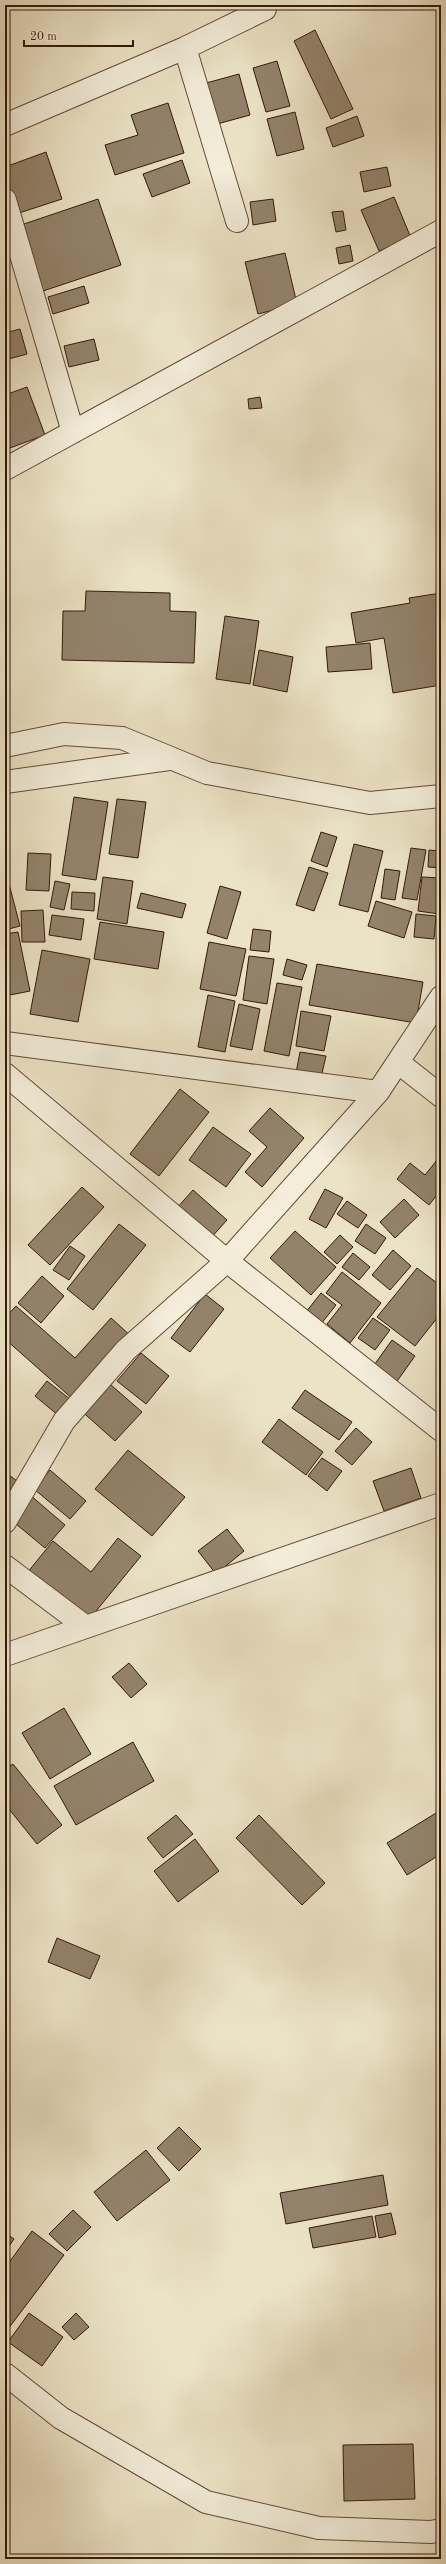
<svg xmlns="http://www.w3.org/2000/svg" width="446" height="2564" viewBox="0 0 446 2564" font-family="'Old Standard TT',serif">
<rect width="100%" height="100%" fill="#ece3c6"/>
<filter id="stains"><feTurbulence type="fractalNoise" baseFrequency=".005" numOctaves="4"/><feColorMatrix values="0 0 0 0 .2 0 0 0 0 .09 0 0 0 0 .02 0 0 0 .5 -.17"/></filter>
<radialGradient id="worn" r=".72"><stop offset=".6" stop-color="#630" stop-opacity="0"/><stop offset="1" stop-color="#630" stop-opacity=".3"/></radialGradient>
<!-- building -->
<path fill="#93836c" stroke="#331a0a" d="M315 30 353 109 331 119 294 41Z
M277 61 290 106 266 112 253 68Z
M239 74 250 115 210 126 199 85Z
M168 103 184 153 115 175 105 145 138 135 131 115Z
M295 112 304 149 277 156 267 119Z
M357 116 364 136 333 147 326 128Z
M46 152 62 199 16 214 5 183V167Z
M182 160 190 183 152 197 143 174Z
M387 167 391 186 364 192 360 172Z
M394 197 411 238 379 251 361 210Z
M98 199 121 265 37 293 15 227Z
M273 199 276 221 253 225 250 202Z
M343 211 346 230 336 232 332 212Z
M350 245 353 261 339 264 336 248Z
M285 253 297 304 258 314 245 262Z
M84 286 89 303 53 314 48 297Z
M20 329 27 354 5 360V333Z
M94 339 99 360 69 367 64 346Z
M27 387 45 435 10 448 5 437V395Z
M260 397 262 408 249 409 248 399Z
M86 591 170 593V611L196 612 194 663 62 660 63 611H85Z
M441 593V685L393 693 384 638 356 643 351 613 410 603 409 598Z
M225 616 259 621 250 684 216 679Z
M370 643 372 669 328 672 326 647Z
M259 650 293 657 287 692 253 685Z
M74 797 108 802 96 880 62 875Z
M117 799 146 802 138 858 109 854Z
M321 832 337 837 327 867 311 861Z
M354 844 383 851 368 912 339 905Z
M411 848 426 850 417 900 402 898Z
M429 850 441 851V868L428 867Z
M28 853 51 854 49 891 26 890Z
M309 867 328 873 314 911 296 905Z
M385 869 400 871 395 900 381 898Z
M103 877 133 881 127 924 97 919Z
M422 877 441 878 439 914 418 911Z
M8 880 20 926 5 930V881Z
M55 881 70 884 64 910 50 907Z
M220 886 241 892 227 939 207 933Z
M72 892 95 893 94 911 71 909Z
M141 893 186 904 182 918 137 908Z
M376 901 412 912 404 938 368 926Z
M43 910 45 942H22L21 911Z
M416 914 436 916 434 939 414 937Z
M52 915 84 919 81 940 49 935Z
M100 922 164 932 158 969 94 959Z
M253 929 271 931 269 952 250 950Z
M18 932 30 991 5 996V934Z
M209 942 246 949 236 996 200 989Z
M42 950 90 959 78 1022 30 1014Z
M249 956 274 959 267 1004 243 1000Z
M287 959 307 965 302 980 283 975Z
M317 964 423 982 416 1023 309 1005Z
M277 983 302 987 289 1056 264 1051Z
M208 995 235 1001 225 1052 198 1047Z
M239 1004 260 1009 252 1050 230 1046Z
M301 1011 331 1016 324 1051 296 1046Z
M300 1052 326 1056 320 1082 295 1078Z
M180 1089 209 1112 159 1176 130 1154Z
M270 1108 304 1138 262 1187 245 1172 267 1147 249 1131Z
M213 1127 251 1154 226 1187 189 1160Z
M441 1155V1190L429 1205 397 1179 410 1163 425 1175Z
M82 1187 104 1207 50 1265 28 1245Z
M325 1189 343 1198 326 1228 309 1219Z
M193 1190 227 1220 210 1239 176 1209Z
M404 1199 419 1215 395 1238 380 1222Z
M347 1201 367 1215 358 1228 337 1214Z
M119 1224 146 1245 93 1310 67 1289Z
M366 1224 386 1238 375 1254 355 1241Z
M295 1231 336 1267 311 1295 270 1258Z
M340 1235 353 1247 337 1264 324 1252Z
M70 1246 85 1256 69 1280 53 1270Z
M393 1250 411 1266 390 1290 372 1275Z
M353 1253 370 1267 359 1280 342 1267Z
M417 1268 441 1286V1313L415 1346 377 1317Z
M342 1272 381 1303 350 1343 327 1324 342 1305 326 1293Z
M42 1276 64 1296 41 1323 18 1303Z
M321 1293 336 1305 321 1324 306 1312Z
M205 1294 224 1309 190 1352 171 1338Z
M16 1306 75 1358 111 1318 132 1337 75 1401 5 1339V1318Z
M373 1318 390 1330 375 1350 358 1338Z
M392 1340 415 1356 395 1384 372 1368Z
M141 1353 169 1376 146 1404 117 1381Z
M103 1378 142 1412 115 1441 77 1407Z
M47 1381 71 1400 59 1416 35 1396Z
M305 1390 352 1422 339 1440 292 1408Z
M279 1419 323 1452 306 1475 262 1442Z
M356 1428 372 1442 352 1465 335 1451Z
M128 1450 185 1497 152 1536 95 1489Z
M322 1458 342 1471 327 1491 308 1476Z
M411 1468 421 1498 384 1511 373 1481Z
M50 1470 86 1501 70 1519 34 1489Z
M5 1472 21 1484 5 1506Z
M30 1495 65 1525 45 1548 10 1519Z
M227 1529 244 1551 216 1574 198 1551Z
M118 1538 141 1556 88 1621 27 1573 53 1541 91 1572Z
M129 1663 147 1684 131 1698 112 1677Z
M64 1708 91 1754 50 1779 22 1733Z
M133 1742 154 1781 76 1825 54 1786Z
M13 1764 62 1825 37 1844 5 1804V1769Z
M441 1810V1854L407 1875 387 1843Z
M176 1815 193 1834 163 1858 147 1838Z
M259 1815 325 1883 302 1905 236 1838Z
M195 1839 219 1871 178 1902 154 1871Z
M57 1938 100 1956 90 1979 48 1962Z
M179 2127 201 2149 179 2171 157 2148Z
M146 2150 170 2180 117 2221 94 2192Z
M383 2175 388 2205 286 2224 280 2193Z
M73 2210 91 2227 67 2251 49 2234Z
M391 2213 396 2234 379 2238 375 2216Z
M372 2216 376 2237 313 2248 309 2228Z
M32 2231 64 2255 5 2333V2268Z
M5 2233 14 2239 5 2252Z
M29 2313 63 2337 42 2366 8 2342Z
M76 2313 89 2327 74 2340 62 2327Z
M413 2444 415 2499 344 2501 343 2445Z
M441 2478V2498L436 2479Z"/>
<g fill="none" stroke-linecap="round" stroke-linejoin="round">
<!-- minor casing -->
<g stroke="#614c39" stroke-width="24">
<path id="minor" d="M185 48 237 221
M5 125 185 48 265 9
M5 200 73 432
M5 469 441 231
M5 746 64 734 122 738 207 773 370 803 441 796
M5 782 169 759
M5 1043 378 1092
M399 1063 441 1096
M5 1074 227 1261 441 1430
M5 1522 64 1421 126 1350 227 1261 378 1092 441 997
M5 1566 86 1627
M5 1655 441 1504
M5 2374 61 2418 206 2502 319 2528 431 2532 441 2530"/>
</g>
<!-- minor -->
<use href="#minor" stroke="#f3edda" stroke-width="22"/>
</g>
<!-- margin -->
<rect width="446" height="2564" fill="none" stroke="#ece3c6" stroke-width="20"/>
<rect x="6" y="6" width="434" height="2552" fill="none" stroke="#331a0a" stroke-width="2"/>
<rect x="10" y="10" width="426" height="2544" fill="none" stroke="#331a0a"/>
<!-- scale -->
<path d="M24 40v6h109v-6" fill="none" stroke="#331a0a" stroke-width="2"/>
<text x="30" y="40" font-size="12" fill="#331a0a" stroke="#f3edda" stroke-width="3" paint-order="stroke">20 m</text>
<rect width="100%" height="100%" filter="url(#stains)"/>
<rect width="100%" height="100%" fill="url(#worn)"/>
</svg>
